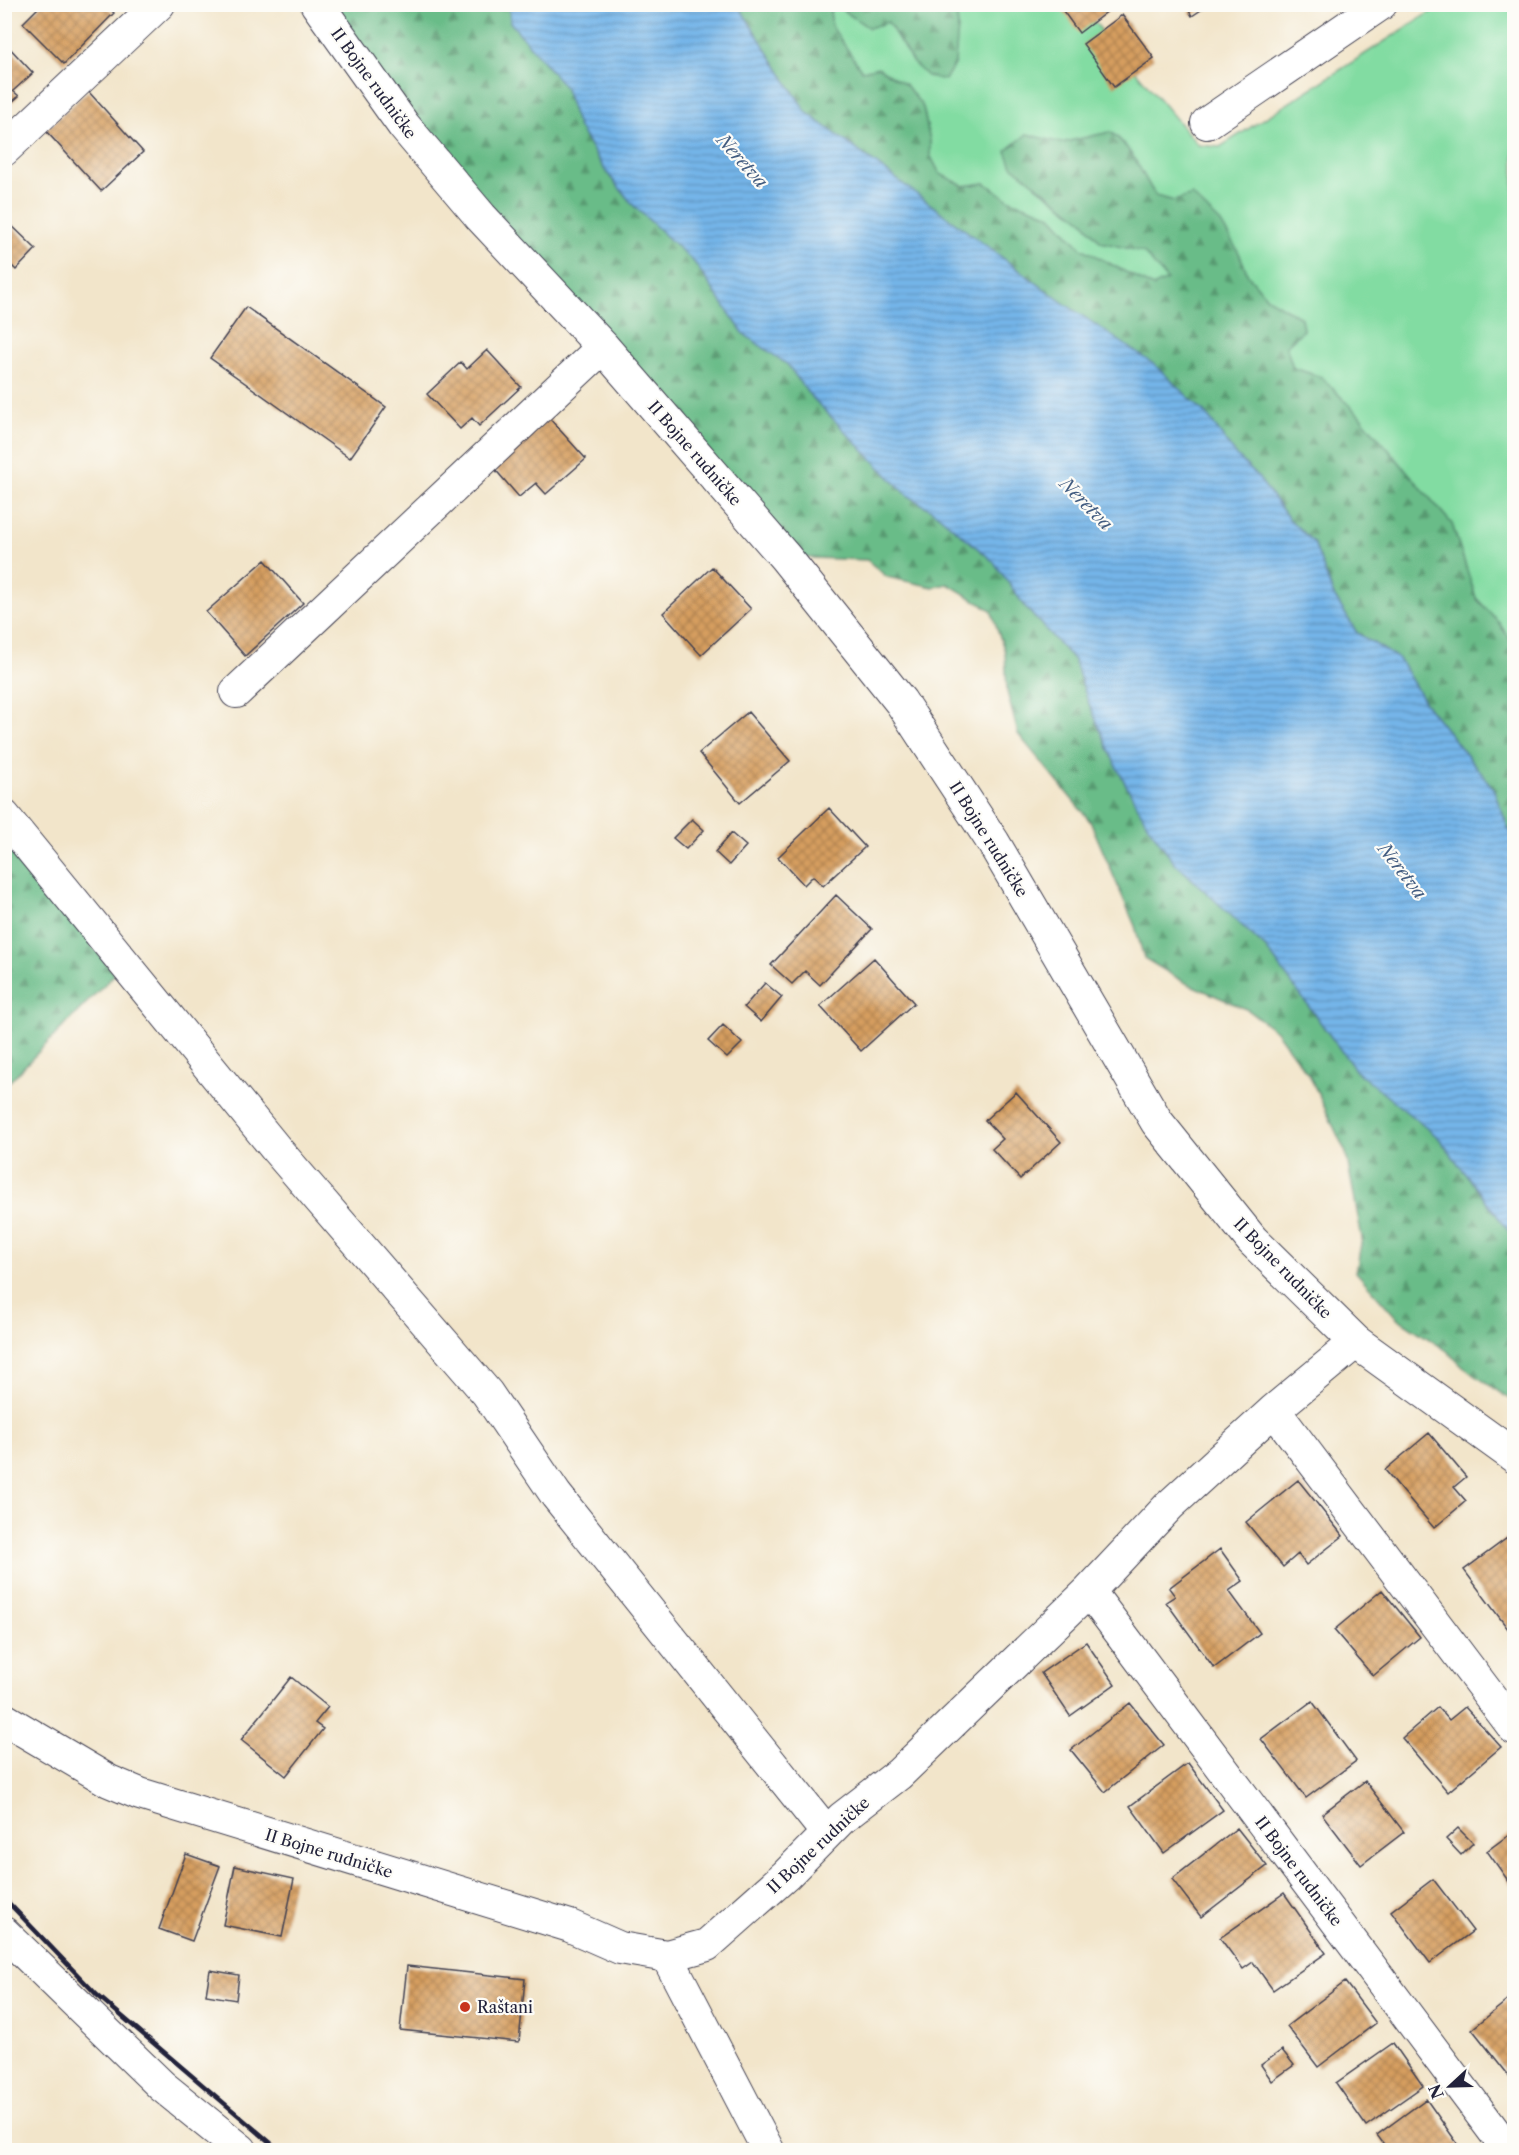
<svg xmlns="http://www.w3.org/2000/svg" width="1519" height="2155" viewBox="0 0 1519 2155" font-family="'Libre Caslon Text',serif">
<defs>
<pattern id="forest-firs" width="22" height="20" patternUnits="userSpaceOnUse" patternTransform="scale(1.5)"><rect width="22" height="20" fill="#69bc88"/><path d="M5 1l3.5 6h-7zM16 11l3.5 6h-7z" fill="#569870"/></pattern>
<pattern id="water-rules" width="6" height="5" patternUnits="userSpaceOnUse" patternTransform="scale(1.5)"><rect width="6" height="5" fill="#75b5e9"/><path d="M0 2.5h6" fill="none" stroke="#6093be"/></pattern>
<pattern id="building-cross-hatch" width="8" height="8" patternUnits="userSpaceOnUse" patternTransform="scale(1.5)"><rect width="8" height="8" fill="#d69e5e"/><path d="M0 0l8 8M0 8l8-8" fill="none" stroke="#ad804f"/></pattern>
</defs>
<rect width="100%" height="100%" fill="#fdfcf7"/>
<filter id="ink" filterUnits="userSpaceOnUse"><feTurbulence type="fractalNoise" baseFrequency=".0167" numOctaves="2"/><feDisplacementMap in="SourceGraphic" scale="12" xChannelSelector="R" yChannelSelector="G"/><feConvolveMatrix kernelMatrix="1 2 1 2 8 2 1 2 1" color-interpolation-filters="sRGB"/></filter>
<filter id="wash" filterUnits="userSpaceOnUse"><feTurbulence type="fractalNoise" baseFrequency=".008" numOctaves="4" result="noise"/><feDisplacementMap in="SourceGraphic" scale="24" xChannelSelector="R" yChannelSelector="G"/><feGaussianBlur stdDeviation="1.35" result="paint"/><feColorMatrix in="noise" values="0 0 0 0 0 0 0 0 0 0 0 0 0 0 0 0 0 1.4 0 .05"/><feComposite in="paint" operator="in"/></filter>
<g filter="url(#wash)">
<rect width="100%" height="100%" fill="#f2e5ca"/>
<!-- green -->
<path fill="#82dca2" stroke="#527f6e" stroke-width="1.5" d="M956 5H1080L1198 145 1220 147 1441 5H1514V646L1497 620 1476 598 1452 524 1359 415 1321 377 1293 368 1286 346 1303 330 1301 318 1267 298 1248 275 1239 253 1174 201 1156 196C1141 174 1133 147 1110 132L1061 143 1027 134 1036 186 1083 221 1101 242 1143 251 1168 280 1153 287 1081 248 1050 215 1010 200 985 183 964 186 940 174 930 155V141L923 107 906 85 862 71 832 27 830 11 836 6 869 28 888 22 913 63 958 28Z"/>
<!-- forest -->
<path fill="url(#forest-firs)" stroke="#466f62" stroke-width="1.5" d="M317 5H509L510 22 564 86 578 126 605 170 633 205 694 262 744 334 788 365 808 393 906 494 936 513 994 562 1026 608 1074 660 1088 701 1116 766 1149 827 1174 862 1266 948 1356 1071 1439 1138 1514 1238V1402L1463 1367 1446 1350 1397 1318 1356 1272 1362 1238 1346 1153 1310 1077 1276 1031 1248 1010 1184 982 1144 958 1135 926 1090 821 1018 734 1007 692 1005 652 991 610 948 584 933 587 887 577 867 560 785 557Z
M738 5H956L958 28 955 63 945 80 927 76 913 63 888 22 869 28 837 6 830 12 832 27 862 71 878 67 906 85 923 107 930 141V155L940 174 964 186 985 183 1010 200 1050 215 1081 248 1153 287 1167 280 1143 252 1101 242 1083 221 1012 166 1006 151 1027 134 1061 143 1110 132C1133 147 1141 174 1156 196L1174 201 1192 195 1221 223 1239 253 1248 275 1267 298 1301 318 1303 330 1286 346 1293 368 1321 377 1359 415 1452 524 1476 598 1497 620 1514 646V836L1509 830 1493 788 1425 703 1399 659 1357 633 1333 594 1314 543 1289 519 1257 476 1235 454 1207 415 1155 365 1062 302 806 112Z
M4 834 115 974 5 1086H4Z"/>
<!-- water -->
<path fill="url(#water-rules)" stroke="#4c6c92" stroke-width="1.5" d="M509 5H738L806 112 1062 302 1155 365 1207 415 1235 454 1257 476 1289 519 1314 543 1333 594 1357 633 1399 659 1425 703 1493 788 1509 830 1514 836V1238L1439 1138 1356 1071 1266 948 1174 862 1149 827 1116 766 1088 701 1074 660 1026 608 994 562 936 513 906 494 808 393 788 365 744 334 694 262 633 205 605 170 578 126 564 86 510 22Z"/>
<g id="blocks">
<!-- building -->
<path fill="url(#building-cross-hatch)" d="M42 4H105L114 13 64 64 23 23Z
M1058 4H1117L1079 33Z
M1185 4H1210L1192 16Z
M1122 15 1154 58 1114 87 1083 44Z
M6 44 33 73 13 91 19 96 4 109V45Z
M88 91 143 152 101 191 45 130Z
M4 218 36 249 16 270 4 258Z
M246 307 386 407 350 458 210 358Z
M487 350 521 387 479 426 472 418 460 429 427 394 461 362 467 369Z
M549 418 586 459 546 494 536 483 519 497 493 467Z
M265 560 303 603 245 656 206 612Z
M712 567 751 609 701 655 663 613Z
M748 712 790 761 740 803 699 753Z
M829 808 865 847 823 886 813 876 804 885 778 857Z
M692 819 704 830 686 849 673 838Z
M731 833 746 846 729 865 715 852Z
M836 895 872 929 820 985 805 971 792 984 771 965Z
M874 958 914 1003 861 1051 820 1006Z
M765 983 782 997 761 1022 744 1007Z
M723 1025 742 1043 727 1058 708 1041Z
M1016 1092 1061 1142 1020 1179 992 1149 1003 1139 985 1120Z
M1429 1433 1466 1477 1454 1487 1466 1501 1434 1528 1385 1470Z
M1298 1480 1343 1536 1306 1565 1298 1554 1283 1567 1246 1522Z
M1514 1533V1624L1508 1629 1464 1570Z
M1220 1549 1243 1581 1229 1591 1260 1633 1214 1668 1166 1602 1175 1596 1169 1588Z
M1382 1590 1420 1637 1373 1676 1334 1630Z
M1086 1642 1115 1684 1070 1716 1041 1673Z
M291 1677 328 1707 315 1723 323 1729 286 1776 241 1740Z
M1312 1701 1356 1761 1306 1798 1261 1739Z
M1130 1703 1164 1745 1105 1792 1071 1750Z
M1438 1707 1449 1720 1465 1707 1501 1747 1448 1792 1402 1738Z
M1188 1763 1223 1810 1164 1853 1130 1806Z
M1365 1781 1404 1832 1361 1865 1322 1814Z
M1237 1828 1267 1866 1201 1917 1172 1879Z
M1458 1828 1473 1843 1461 1855 1446 1839Z
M1514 1831V1889L1487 1851Z
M186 1854 220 1866 192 1941 159 1929Z
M235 1866 294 1879 282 1937 223 1925Z
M1433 1879 1473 1931 1430 1963 1391 1911Z
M1284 1893 1326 1953 1273 1990 1253 1962 1243 1969 1220 1938Z
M407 1966 525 1979 519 2042 400 2030Z
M210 1970 239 1975 236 2000 206 1995Z
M1345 1982 1376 2023 1318 2067 1287 2026Z
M1514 1995V2082L1472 2029Z
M1393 2043 1423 2086 1366 2126 1336 2083Z
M1282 2050 1294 2065 1272 2081 1261 2065Z
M1426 2099 1462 2150H1388L1377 2135Z"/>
</g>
</g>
<g filter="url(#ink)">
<use href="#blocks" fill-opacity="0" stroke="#413f50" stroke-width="1.5"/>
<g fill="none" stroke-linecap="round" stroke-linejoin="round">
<!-- street casing -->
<g stroke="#413f50" stroke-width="34">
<path id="street" d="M1207 123 1381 4
M4 150 159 4
M236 692 603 347
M4 816 277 1150 487 1393 556 1495 827 1833
M1274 1410 1514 1728
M1089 1591 1508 2150
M4 1719 109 1781 140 1794 570 1926 620 1948 667 1956 707 1945 786 1875 842 1818 899 1774 1089 1591 1169 1506 1274 1410 1356 1342
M4 1933 162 2086 241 2150
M667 1956 768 2150"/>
</g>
<!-- secondary casing -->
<g stroke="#413f50" stroke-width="35">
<path id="secondary" d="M317 4 404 126 481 217 603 347 785 557 901 702 993 842 1157 1122 1252 1240 1356 1342 1514 1456"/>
</g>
<!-- street -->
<use href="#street" stroke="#fff" stroke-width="32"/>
<!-- secondary -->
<use href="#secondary" stroke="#fff" stroke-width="33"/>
<!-- rail -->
<path stroke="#22223b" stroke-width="4.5" d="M4 1898 97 1995 279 2150"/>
</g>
</g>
<!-- markers -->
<circle fill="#c8321e" stroke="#fdfcf7" stroke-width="2" cx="465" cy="2007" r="6"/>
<g text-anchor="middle" stroke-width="4.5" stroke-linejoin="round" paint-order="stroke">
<!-- street labels -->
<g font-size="16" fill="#22223b" stroke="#fdfcf7">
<text transform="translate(374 83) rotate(54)" y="6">II Bojne rudničke</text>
<text transform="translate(695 453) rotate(49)" y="6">II Bojne rudničke</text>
<text transform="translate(989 839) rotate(58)" y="6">II Bojne rudničke</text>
<text transform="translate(1283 1268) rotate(46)" y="6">II Bojne rudničke</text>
<text transform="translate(818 1845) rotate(-43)" y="6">II Bojne rudničke</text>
<text transform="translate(329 1853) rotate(17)" y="6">II Bojne rudničke</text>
<text transform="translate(1299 1871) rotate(53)" y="6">II Bojne rudničke</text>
</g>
<!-- poi labels -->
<g font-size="16" fill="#22223b" stroke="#fdfcf7" text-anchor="start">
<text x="477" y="2013">Raštani</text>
</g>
<!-- water labels -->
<g font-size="18" font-style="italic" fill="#435d81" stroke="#fdfcf7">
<text transform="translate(742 161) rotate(48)" y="6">Neretva</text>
<text transform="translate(1086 504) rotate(45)" y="6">Neretva</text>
<text transform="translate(1402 871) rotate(52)" y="6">Neretva</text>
</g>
</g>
<!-- margin -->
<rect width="1519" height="2155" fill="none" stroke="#fdfcf7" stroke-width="24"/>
<!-- north arrow -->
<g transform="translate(1450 2086) rotate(248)" stroke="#fdfcf7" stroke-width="4.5" paint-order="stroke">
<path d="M0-4.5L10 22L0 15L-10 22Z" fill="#22223b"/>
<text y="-9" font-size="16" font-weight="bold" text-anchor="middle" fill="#22223b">N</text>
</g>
</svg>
